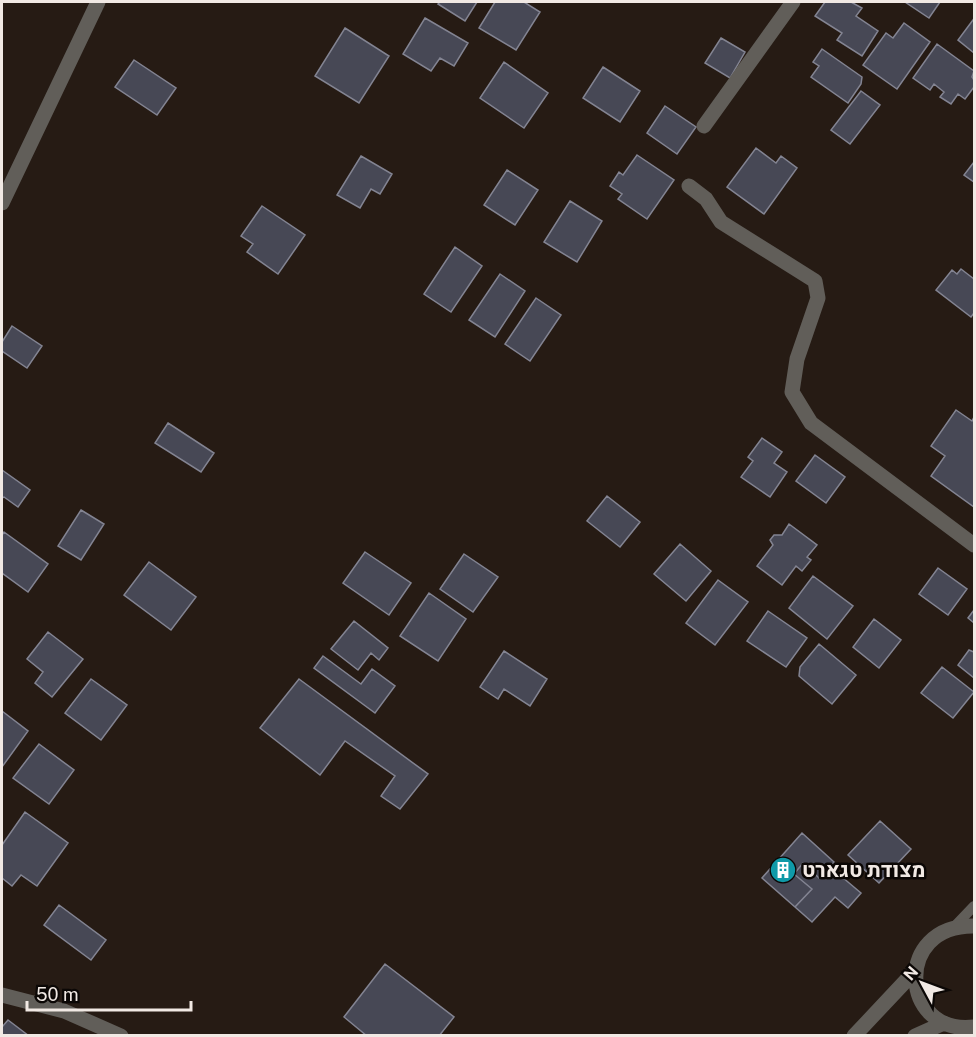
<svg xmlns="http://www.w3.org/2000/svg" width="976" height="1037" viewBox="0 0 976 1037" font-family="'Public Sans',Heebo,sans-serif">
<rect width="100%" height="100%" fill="#261b14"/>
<!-- building -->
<path fill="#474855" stroke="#838492" stroke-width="1.5" d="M440 2H477L465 21 438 4Z
M495 2H524L540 12 516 50 479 28Z
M825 2H851L862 8 856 16 878 31 862 56 837 40 842 33 815 16Z
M905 2H940L929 18Z
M425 18 468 43 454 66 440 58 431 71 403 54Z
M973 20 974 21V53L958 40Z
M904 23 930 42 897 89 863 65 886 33 893 38Z
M345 28 389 56 359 103 315 76Z
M721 38 745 52 730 78 705 63Z
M937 44 974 71 972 77 974 80V87L965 99 958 94 951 104 940 97 944 92 934 84 930 90 913 78Z
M822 49 862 77 861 84 848 103 811 77 819 66 813 62Z
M134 60 176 88 157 115 115 87Z
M504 62 548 93 524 128 480 98Z
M603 67 640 91 620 122 583 98Z
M861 91 880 105 850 144 831 130Z
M665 106 696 127 677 154 647 133Z
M756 148 776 163 781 156 797 168 764 214 727 187Z
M637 155 674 180 647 219 618 199 622 194 610 186 619 172 623 175Z
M361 156 392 174 380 194 371 189 360 208 337 195Z
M974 162V182L964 175Z
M507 170 538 190 515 225 484 205Z
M570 201 602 221 577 262 544 242Z
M262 206 305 235 278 274 247 252 253 244 241 236Z
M455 247 482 266 451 312 424 294Z
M961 269 974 279V313L971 317 936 290 952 270 957 274Z
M500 274 525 291 495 337 469 320Z
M536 298 561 315 530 361 505 344Z
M12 326 42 346 27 368 2 351V342Z
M956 410 972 421 974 417V507L931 476 945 456 931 446Z
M168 423 214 453 201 472 155 443Z
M762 438 782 452 774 463 787 472 770 497 741 477 753 461 748 457Z
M815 455 845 477 826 503 796 481Z
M2 470 30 490 18 507 4 497 2 498Z
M607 496 640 522 620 547 587 521Z
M81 510 104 524 81 560 58 546Z
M789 524 817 545 807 557 811 560 802 571 796 566 782 585 757 566 773 545 770 540 774 535H782Z
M4 532 48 564 28 592 2 573V535Z
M680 544 711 571 686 601 654 574Z
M365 552 411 583 389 615 343 583Z
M464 554 498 577 473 612 440 589Z
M149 562 196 597 171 630 124 595Z
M938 568 967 589 948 615 919 594Z
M813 576 853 606 827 639 789 608Z
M718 580 748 602 715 645 686 623Z
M429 593 466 619 438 661 400 636Z
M974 610V623L968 618Z
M768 611 807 638 786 667 747 641Z
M874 619 901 640 879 668 853 647Z
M354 621 388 648 379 660 371 653 358 670 331 649Z
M48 632 83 659 52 697 35 683 43 672 27 659Z
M819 644 856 675 832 704 799 676 800 667Z
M969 650 974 652V678L958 665Z
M504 651 547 679 530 706 504 689 498 699 480 687Z
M323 656 361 684 372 669 395 686 375 713 314 668Z
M942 667 974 692 953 718 921 693Z
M91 679 127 705 101 740 65 713Z
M299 679 428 774 400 809 381 796 395 776 345 741 320 775 260 728Z
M2 711 28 731 2 767Z
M39 744 74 770 49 804 13 778Z
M25 812 68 843 37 886 21 875 12 886 2 878V845Z
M880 821 911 849 879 883 848 855Z
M802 833 834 862 819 878 803 863 794 874 812 889 795 907 762 878Z
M803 863 819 878 829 866 861 893 848 908 835 897 812 922 795 907 812 889 794 874Z
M59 905 106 940 91 960 44 925Z
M385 964 454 1017 439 1036H367L344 1017Z
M8 1020 29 1036H2V1027Z"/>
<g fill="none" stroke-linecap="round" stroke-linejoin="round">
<!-- service -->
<path stroke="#615e59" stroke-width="10" d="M953 928 974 906"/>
<!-- minor -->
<path stroke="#615e59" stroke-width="15" d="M704 126 793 2
M689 186 706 199 721 222 815 281 818 298 797 359 792 392 811 423 974 545
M2 203 98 2
M2 995 64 1011 121 1036"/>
<!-- tertiary -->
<path stroke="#615e59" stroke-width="15" d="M974 926C892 925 901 1036 974 1027
M854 1036 916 970
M915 1036 944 1023"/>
</g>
<!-- icons -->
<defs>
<g id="building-disc" transform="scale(1.35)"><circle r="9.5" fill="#0f9aa8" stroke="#0b0705"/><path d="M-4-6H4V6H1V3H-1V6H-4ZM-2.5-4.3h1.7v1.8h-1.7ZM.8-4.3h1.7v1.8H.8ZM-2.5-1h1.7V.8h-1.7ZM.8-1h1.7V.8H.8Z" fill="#fff"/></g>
</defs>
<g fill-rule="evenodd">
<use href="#building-disc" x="783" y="870"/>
</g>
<g text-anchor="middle" stroke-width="5" stroke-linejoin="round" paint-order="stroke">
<!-- poi labels -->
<g font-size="21" font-weight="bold" fill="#f1e9e4" stroke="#0b0705" text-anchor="start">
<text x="802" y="877">מצודת טגארט</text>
</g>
</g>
<!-- border -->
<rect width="976" height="1037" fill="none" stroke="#f1e9e4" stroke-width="6"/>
<!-- north arrow -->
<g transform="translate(922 983) rotate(311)" stroke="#0b0705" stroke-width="4.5" paint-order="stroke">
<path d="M0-4.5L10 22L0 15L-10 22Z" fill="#f1e9e4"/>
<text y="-9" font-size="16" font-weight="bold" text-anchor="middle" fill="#f1e9e4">N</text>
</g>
<!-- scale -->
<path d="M27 1001v9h164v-9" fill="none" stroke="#f1e9e4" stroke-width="3"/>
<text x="36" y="1001" font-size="18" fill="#f1e9e4" stroke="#0b0705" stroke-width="4.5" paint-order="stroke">50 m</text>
</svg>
